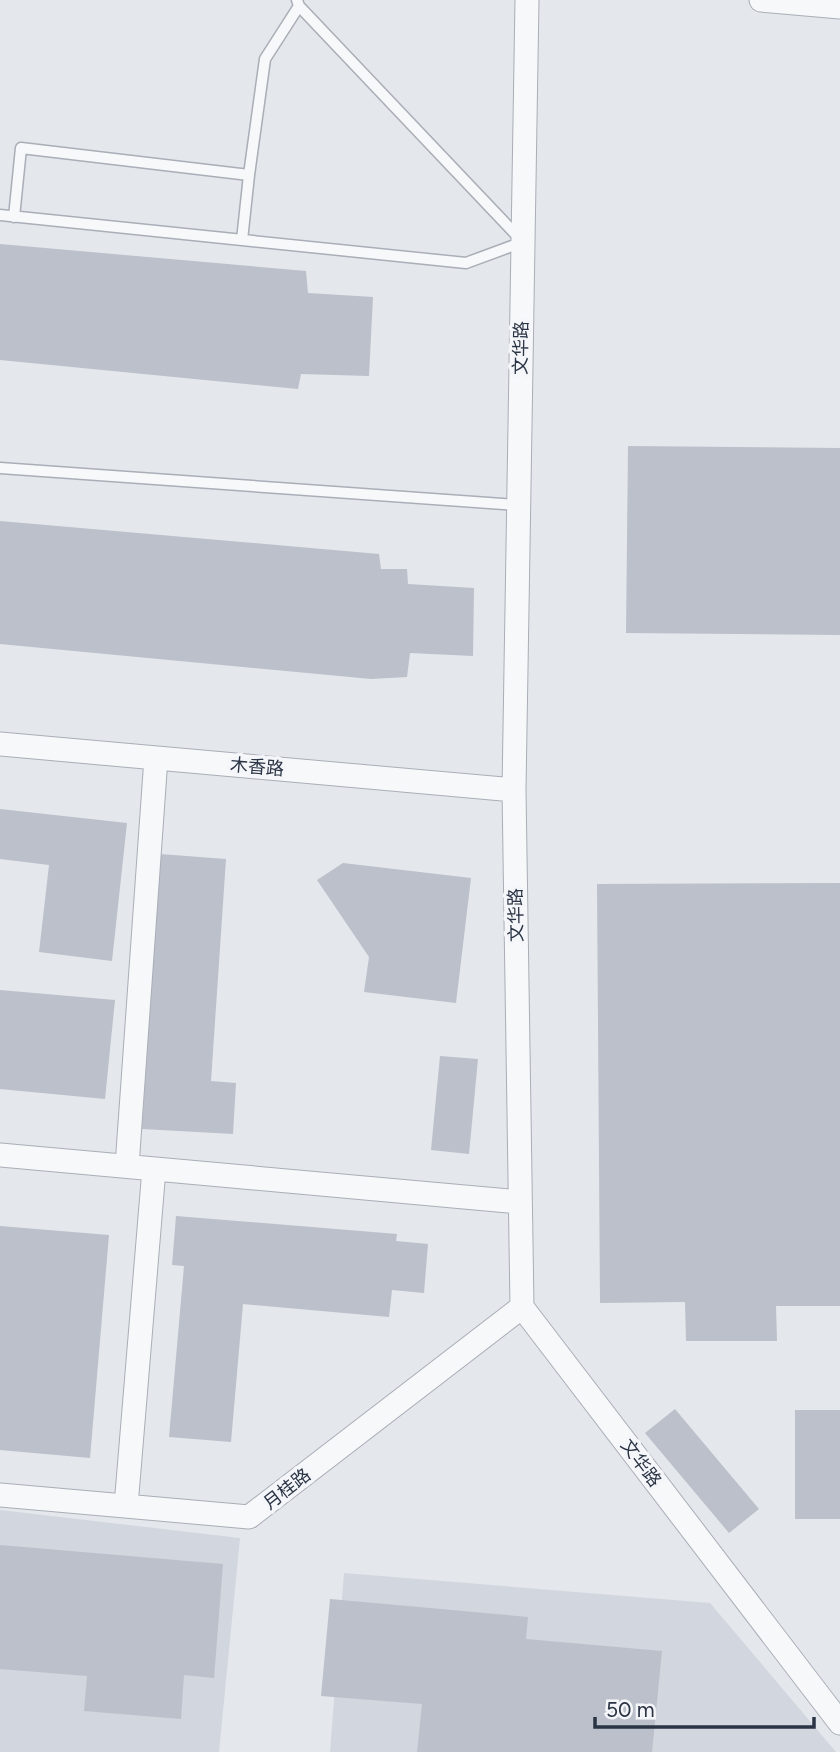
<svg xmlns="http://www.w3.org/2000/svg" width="840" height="1752" viewBox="0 0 840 1752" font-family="Figtree,'Noto Sans SC',sans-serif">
<rect width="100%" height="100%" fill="#e4e7ec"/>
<!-- built -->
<path fill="#d2d6de" d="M0 1510 240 1538 219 1752H0Z
M344 1573 710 1603 836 1752H330Z"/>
<!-- building -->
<path fill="#bbc0ca" d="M0 244 306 271 308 293 373 297 369 376 301 374 298 389 0 360Z
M628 446 840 448V635L626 633Z
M0 521 379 554 381 569H407L408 584 474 588 473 656 410 653 407 677 371 679 0 644Z
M0 809 127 823 112 961 39 952 49 865 0 859Z
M160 854 226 859 211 1081 236 1083 233 1134 142 1129Z
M343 863 471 878 456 1003 364 992 369 957 317 880Z
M840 883V1306H776L777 1341H686L685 1302 600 1303 597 884Z
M0 990 115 1000 105 1099 0 1089Z
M440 1056 478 1059 469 1154 431 1150Z
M176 1216 397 1234 396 1241 428 1244 424 1293 392 1290 389 1317 243 1304 231 1442 169 1437 184 1266 172 1265Z
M0 1226 109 1235 90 1458 0 1450Z
M675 1409 759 1509 729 1533 645 1433Z
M795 1410H840V1519H795Z
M0 1545 223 1564 214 1678 184 1675 181 1719 84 1711 87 1676 0 1669Z
M330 1599 528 1617 526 1639 662 1651 652 1752H417L422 1704 321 1696Z"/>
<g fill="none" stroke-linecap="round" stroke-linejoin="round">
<!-- lane casing -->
<g stroke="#a9aeb7" stroke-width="13">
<path id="lane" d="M0 215 466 263 523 242 299 6 297 0
M14 217 21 148 249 175 265 59 299 6
M242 240 249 175
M0 468 518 505"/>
</g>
<!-- street casing -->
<g stroke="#a9aeb7" stroke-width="25">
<path id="street" d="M527 0 514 790 522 1307 840 1723
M761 0 840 7
M0 744 514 790
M0 1155 520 1202
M127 1166 156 758
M0 1495 249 1517 522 1307
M126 1506 154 1169"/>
</g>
<!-- lane -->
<use href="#lane" stroke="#f7f8fa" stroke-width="10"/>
<!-- street -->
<use href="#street" stroke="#f7f8fa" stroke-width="23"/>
</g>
<g text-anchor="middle" stroke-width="7" stroke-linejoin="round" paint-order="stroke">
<!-- street labels -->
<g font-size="18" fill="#2b3445" stroke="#f4f6f9">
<text transform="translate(521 348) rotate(-89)" y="6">文华路</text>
<text transform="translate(257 767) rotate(5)" y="6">木香路</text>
<text transform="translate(516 915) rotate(-91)" y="6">文华路</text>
<text transform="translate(641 1463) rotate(53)" y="6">文华路</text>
<text transform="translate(287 1489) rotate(-38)" y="6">月桂路</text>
</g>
</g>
<!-- scale -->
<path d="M595 1717v10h219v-10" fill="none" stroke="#2b3445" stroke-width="3.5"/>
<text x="606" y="1717" font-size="21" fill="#2b3445" stroke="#f4f6f9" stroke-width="5" paint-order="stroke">50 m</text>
</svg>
